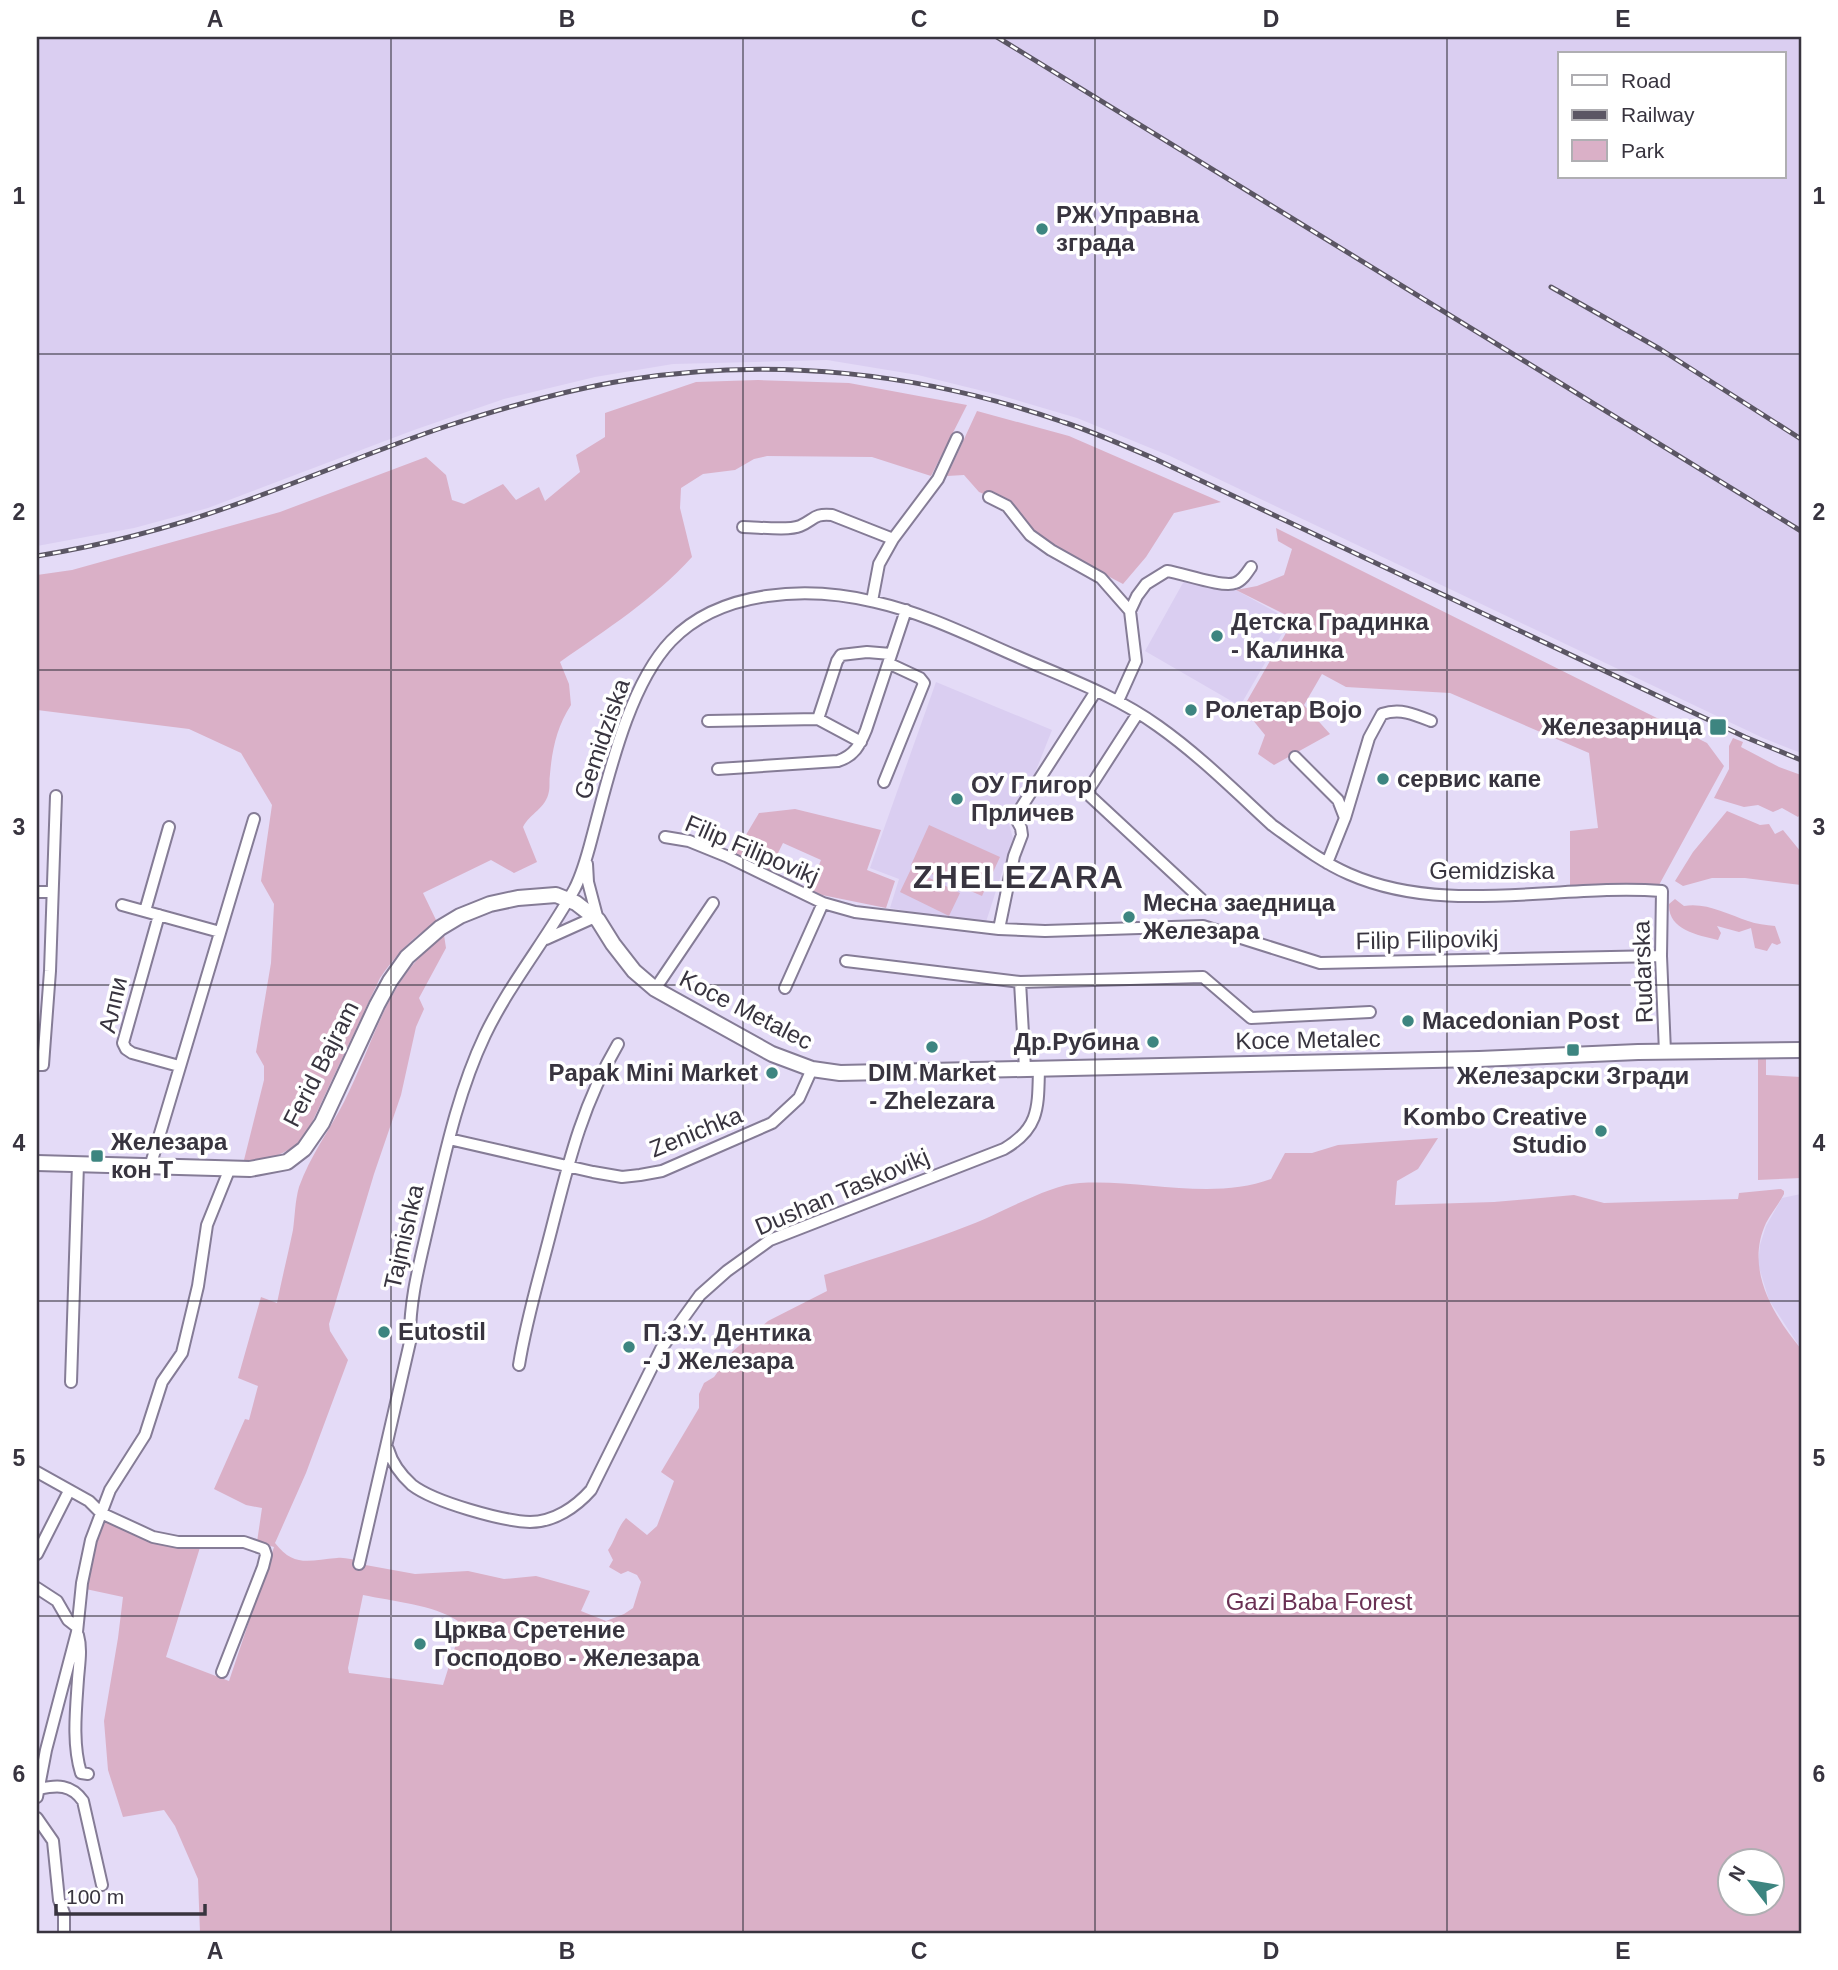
<svg xmlns="http://www.w3.org/2000/svg" width="1838" height="1970" viewBox="0 0 1838 1970" font-family="Arial,sans-serif">
<rect width="100%" height="100%" fill="#e4dbf7"/>
<!-- built -->
<path fill="#dacef1" fill-rule="evenodd" d="M37 37H1801V753L1763 738 1170 456 1077 418 999 395 918 375 827 360 673 364 595 377 504 399 414 430 208 508 134 528 37 546ZM1560 54H1784V177H1560Z
M1184 581 1236 590 1290 620 1240 706 1145 651Z
M936 682 1052 730 1033 778 1008 821 1013 838 985 925 890 908 899 879 870 868Z
M1801 1194V1349L1769 1300 1758 1264 1760 1245 1766 1226 1782 1198Z"/>
<!-- green -->
<path fill="#dab0c7" fill-rule="evenodd" d="M758 380 849 383 967 405 931 476 872 457 767 456 754 459 735 470 703 474 681 488 680 508 692 557C654 599 607 629 560 662L569 684 571 705C557 726 552 750 550 774 549 780 550 786 549 791 546 809 530 813 523 827L537 862 514 873 491 860 423 893 437 922C413 936 396 955 380 978L307 1133C291 1153 269 1162 244 1160L264 1080V1066L256 1052 271 963 274 904 261 881 272 805 241 753 189 729 37 710V575L72 570 280 512 426 457 446 475 452 500 464 504 503 484 516 500 539 487 545 501 580 472 576 455 605 437V413L696 382Z
M977 411 1069 436 1221 502 1174 513 1146 557 1123 584 1058 550 1036 535 1014 507 979 492 964 475 947 476Z
M1276 528 1707 743 1724 766 1659 885H1570V831L1598 828 1589 753 1450 693 1346 687 1322 674 1304 705 1330 734 1274 765 1258 754 1265 735 1243 708 1294 619 1236 590 1257 586 1284 575 1292 549 1278 541Z
M1733 738 1743 742 1741 747 1779 767 1801 775V813L1798 817 1782 808 1773 812 1758 805 1744 807 1714 798 1729 769V746Z
M795 809 881 830 867 870 895 881 886 908 822 895 809 889 821 860 783 843 769 871 734 855 759 813Z
M1727 811 1760 825 1769 824 1775 834 1783 830 1801 852V885L1745 878H1712L1683 886 1675 881 1693 852Z
M929 825 1000 857 982 896 911 865Z
M911 869 960 893 949 916 900 892Z
M1675 899 1684 906C1705 902 1728 914 1748 921 1756 924 1766 925 1775 926L1781 943 1777 945 1772 943 1767 951 1755 948 1751 928 1739 932 1717 926 1721 933 1718 940C1697 935 1668 930 1669 904Z
M444 935 446 948 419 998 424 1009 416 1027 401 1095 374 1174 329 1324 330 1331 348 1360 306 1473 275 1543C294 1568 310 1560 337 1558 345 1557 353 1560 360 1561V1564L415 1574 468 1571 504 1579 536 1576 590 1591 581 1611 606 1621 624 1614 633 1608 641 1582 637 1575 628 1571 621 1574 609 1567 613 1560 608 1550C616 1539 617 1528 626 1518L647 1535 657 1526 674 1481 661 1472 699 1408V1394L704 1383 714 1377 733 1351 768 1321 827 1291 824 1275C872 1259 922 1244 970 1225 1000 1214 1050 1184 1080 1183 1141 1179 1212 1201 1271 1179L1285 1153H1312L1338 1145 1438 1138 1418 1169 1397 1181 1395 1205 1494 1202 1574 1195 1604 1203 1738 1199 1739 1193 1781 1189 1784 1191V1194C1779 1204 1771 1213 1766 1223 1745 1268 1772 1314 1801 1349V1933H200L198 1879 175 1826 164 1810 123 1817 108 1770 104 1721 118 1638 123 1597 81 1588 101 1513 153 1537 202 1541 166 1657 229 1681 274 1547 257 1542 262 1508 246 1505 214 1489 245 1419 249 1420 258 1386 238 1378 261 1297 277 1303C282 1278 288 1254 293 1230 295 1216 295 1201 299 1187 310 1156 329 1131 344 1102 375 1041 386 978 444 935ZM363 1595C391 1601 435 1605 458 1621L460 1631 443 1685 349 1673 348 1668ZM1730 1862H1772V1904H1730Z
M1766 1056V1075L1801 1077V1178L1758 1180V1057Z"/>
<g fill="none" stroke-linecap="round" stroke-linejoin="round">
<!-- street casing -->
<g stroke="#857c96" stroke-width="14">
<path id="street" d="M989 497 1007 506 1030 535 1051 550 1101 578 1130 611
M743 527C758 527 788 531 800 526 814 520 814 513 832 515L893 539
M872 601 879 564 893 539 938 479 957 438
M1118 701 1136 661 1130 611 1137 596 1146 584 1167 571C1182 573 1223 588 1235 583 1242 581 1247 573 1251 567
M1138 713 1089 789 1090 796 1201 899
M818 719 837 661 841 655 867 652 891 654
M708 721 818 719 861 742
M1295 757 1338 800 1345 818 1327 863
M718 769 838 761C854 756 860 745 866 730L906 610
M884 782 924 683 920 678 890 664
M1345 818 1369 738 1382 714C1400 708 1414 714 1431 721
M665 837 689 841 726 856 823 903 855 912 999 929 1045 931 1203 926 1320 963 1661 956
M587 864 588 882 598 920
M37 892H52
M122 905 220 932
M145 911 169 827
M159 915 123 1043 126 1049 132 1053 179 1066
M999 929 1014 856 1022 835 1021 828 1015 817 1096 691
M546 939 595 917
M846 961 1020 982 1203 977 1251 1018 1370 1012
M1020 982 1025 1068
M785 988 823 903
M655 989 713 903
M37 1065H43L50 971 56 796
M449 1139 593 1172 622 1177 640 1175 662 1171 772 1123 799 1098 812 1069
M150 1167 254 819
M519 1365C526 1321 539 1278 550 1235 568 1165 581 1107 618 1044
M71 1382 78 1164
M388 1449C392 1463 401 1475 412 1485 434 1502 502 1521 530 1522 554 1522 576 1507 591 1490L661 1349 700 1295 727 1271 770 1240 1004 1149C1040 1128 1038 1107 1039 1068
M37 1472 89 1501 101 1513 153 1537 178 1542H244L264 1549 266 1555 263 1567 222 1672
M37 1554 69 1491
M359 1564 410 1342C409 1300 420 1262 429 1222 444 1159 457 1094 485 1035 510 983 547 939 575 888 585 868 589 848 595 826 610 770 630 684 671 641 721 589 809 586 875 602 924 613 970 636 1016 656 1064 677 1115 695 1158 726 1199 755 1235 791 1272 825 1297 843 1321 862 1349 874 1447 917 1559 883 1662 891L1661 956 1665 1052
M37 1588 57 1601 68 1620 77 1627
M78 1635C82 1649 79 1665 78 1679 76 1709 72 1744 81 1773L88 1774
M39 1789C57 1785 71 1784 83 1801L102 1885
M37 1797 46 1750 77 1632 82 1583 91 1540 110 1490 145 1435 162 1382 182 1353 198 1286 207 1225 230 1168
M37 1818 53 1841 59 1900 64 1913V1933"/>
</g>
<!-- secondary casing -->
<g stroke="#857c96" stroke-width="18">
<path id="secondary" d="M37 1163 250 1169 287 1162 304 1149 322 1123 377 1005 390 981 407 957 440 928 460 916 490 904 518 898 556 895 576 903 598 920 613 944 634 971 655 989 772 1054 812 1069 840 1073 1479 1059 1638 1052 1801 1050"/>
</g>
<!-- street -->
<use href="#street" stroke="#fff" stroke-width="10"/>
<!-- secondary -->
<use href="#secondary" stroke="#fff" stroke-width="14"/>
<!-- rail casing -->
<g stroke="#5b5664" stroke-width="5">
<path id="rail" d="M997 37 1801 531
M1551 287 1660 349 1801 439
M37 556C104 545 170 528 234 505 305 480 375 450 447 426 506 407 566 390 627 380 773 356 924 373 1063 422 1094 432 1125 446 1155 459L1745 737 1801 760"/>
</g>
<!-- rail -->
<use href="#rail" stroke="#fff" stroke-width="2.5" stroke-dasharray="8" stroke-linecap="butt"/>
</g>
<!-- grid -->
<path fill="none" stroke="#38343f" stroke-width="2" stroke-opacity="0.55" d="M391 37V1933M743 37V1933M1095 37V1933M1447 37V1933M37 354H1801M37 670H1801M37 985H1801M37 1301H1801M37 1616H1801"/>
<!-- markers -->
<g fill="#3d8580" stroke="#fff" stroke-width="2.5">
<circle cx="1042" cy="229" r="7"/>
<circle cx="1217" cy="636" r="7"/>
<circle cx="1191" cy="710" r="7"/>
<rect x="1709" y="718" width="18" height="18" rx="3.5"/>
<circle cx="1383" cy="779" r="7"/>
<circle cx="957" cy="799" r="7"/>
<circle cx="1129" cy="917" r="7"/>
<circle cx="1408" cy="1021" r="7"/>
<circle cx="1153" cy="1042" r="7"/>
<circle cx="932" cy="1047" r="7"/>
<rect x="1566" y="1043" width="14" height="14" rx="3.5"/>
<circle cx="772" cy="1073" r="7"/>
<circle cx="1601" cy="1131" r="7"/>
<rect x="90" y="1149" width="14" height="14" rx="3.5"/>
<circle cx="384" cy="1332" r="7"/>
<circle cx="629" cy="1347" r="7"/>
<circle cx="420" cy="1644" r="7"/>
</g>
<g text-anchor="middle" stroke-width="7" stroke-linejoin="round" paint-order="stroke">
<!-- poi labels -->
<g font-size="24" font-weight="bold" fill="#38343f" stroke="#fff" text-anchor="start">
<text x="1056" y="223">РЖ Управна<tspan x="1056" dy="28">зграда</tspan></text>
<text x="1231" y="630">Детска Градинка<tspan x="1231" dy="28">- Калинка</tspan></text>
<text x="1205" y="718">Ролетар Војо</text>
<text x="1702" y="735" text-anchor="end">Железарница</text>
<text x="1397" y="787">сервис капе</text>
<text x="971" y="793">ОУ Глигор<tspan x="971" dy="28">Прличев</tspan></text>
<text x="1143" y="911">Месна заедница<tspan x="1143" dy="28">Железара</tspan></text>
<text x="1422" y="1029">Macedonian Post</text>
<text x="1139" y="1050" text-anchor="end">Др.Рубина</text>
<text x="758" y="1081" text-anchor="end">Papak Mini Market</text>
<text x="932" y="1081" text-anchor="middle">DIM Market<tspan x="932" dy="28">- Zhelezara</tspan></text>
<text x="1573" y="1084" text-anchor="middle">Железарски Згради</text>
<text x="1587" y="1125" text-anchor="end">Kombo Creative<tspan x="1587" dy="28">Studio</tspan></text>
<text x="111" y="1150">Железара<tspan x="111" dy="28">кон Т</tspan></text>
<text x="398" y="1340">Eutostil</text>
<text x="643" y="1341">П.З.У. Дентика<tspan x="643" dy="28">- Ј Железара</tspan></text>
<text x="434" y="1638">Црква Сретение<tspan x="434" dy="28">Господово - Железара</tspan></text>
</g>
<!-- street labels -->
<g font-size="24" fill="#38343f" stroke="#fff">
<text transform="translate(602 739) rotate(-71)" y="8">Gemidziska</text>
<text transform="translate(752 850) rotate(23)" y="8">Filip Filipovikj</text>
<text x="1492" y="879">Gemidziska</text>
<text transform="translate(1427 940) rotate(-1)" y="8">Filip Filipovikj</text>
<text transform="translate(1643 972) rotate(-92)" y="8">Rudarska</text>
<text transform="translate(113 1005) rotate(-77)" y="8">Алпи</text>
<text transform="translate(746 1010) rotate(27)" y="8">Koce Metalec</text>
<text transform="translate(1308 1040) rotate(-1)" y="8">Koce Metalec</text>
<text transform="translate(321 1064) rotate(-63)" y="8">Ferid Bajram</text>
<text transform="translate(696 1132) rotate(-22)" y="8">Zenichka</text>
<text transform="translate(842 1192) rotate(-23)" y="8">Dushan Taskovikj</text>
<text transform="translate(404 1237) rotate(-77)" y="8">Tajmishka</text>
</g>
<!-- park labels -->
<g font-size="24" fill="#693053" stroke="#fff">
<text x="1319" y="1610">Gazi Baba Forest</text>
</g>
<!-- district labels -->
<g font-size="32" font-weight="bold" letter-spacing="2" fill="#38343f" stroke="#fff">
<text x="1019" y="888">ZHELEZARA</text>
</g>
</g>
<!-- border -->
<rect width="1838" height="1970" fill="none" stroke="#ffffff" stroke-width="77"/>
<!-- legend -->
<rect x="1558" y="52" width="228" height="126" fill="#ffffff" stroke="#afaeb2" stroke-width="2"/>
<rect x="1572" y="75" width="35" height="10" fill="#ffffff" stroke="#afaeb2" stroke-width="2"/>
<text x="1621" y="88" font-size="21" fill="#38343f">Road</text>
<rect x="1572" y="110" width="35" height="10" fill="#5b5664" stroke="#afaeb2" stroke-width="2"/>
<text x="1621" y="122" font-size="21" fill="#38343f">Railway</text>
<rect x="1572" y="140" width="35" height="21" fill="#dab0c7" stroke="#afaeb2" stroke-width="2"/>
<text x="1621" y="158" font-size="21" fill="#38343f">Park</text>
<!-- north arrow -->
<g transform="translate(1751 1882) rotate(301)"><circle r="33" fill="#ffffff" stroke="#afaeb2" stroke-width="2"/>
<path d="M0-5L12 26L0 18L-12 26Z" fill="#3d8580"/>
<text y="-10" font-size="19" font-weight="bold" text-anchor="middle" fill="#38343f">N</text>
</g>
<!-- scale -->
<path d="M56 1904v10h149v-10" fill="none" stroke="#38343f" stroke-width="3.5"/>
<text x="66" y="1904" font-size="21" fill="#38343f" stroke="#ffffff" stroke-width="5" paint-order="stroke">100 m</text>
<rect x="38" y="38" width="1762" height="1894" fill="none" stroke="#38343f" stroke-width="2.5"/>
<g font-size="23" text-anchor="middle" font-weight="bold" fill="#38343f">
<text x="215" y="27">A</text>
<text x="567" y="27">B</text>
<text x="919" y="27">C</text>
<text x="1271" y="27">D</text>
<text x="1623" y="27">E</text>
<text x="19" y="204">1</text>
<text x="1819" y="204">1</text>
<text x="19" y="520">2</text>
<text x="1819" y="520">2</text>
<text x="19" y="835">3</text>
<text x="1819" y="835">3</text>
<text x="19" y="1151">4</text>
<text x="1819" y="1151">4</text>
<text x="19" y="1466">5</text>
<text x="1819" y="1466">5</text>
<text x="19" y="1782">6</text>
<text x="1819" y="1782">6</text>
<text x="215" y="1959">A</text>
<text x="567" y="1959">B</text>
<text x="919" y="1959">C</text>
<text x="1271" y="1959">D</text>
<text x="1623" y="1959">E</text>
</g>
</svg>
